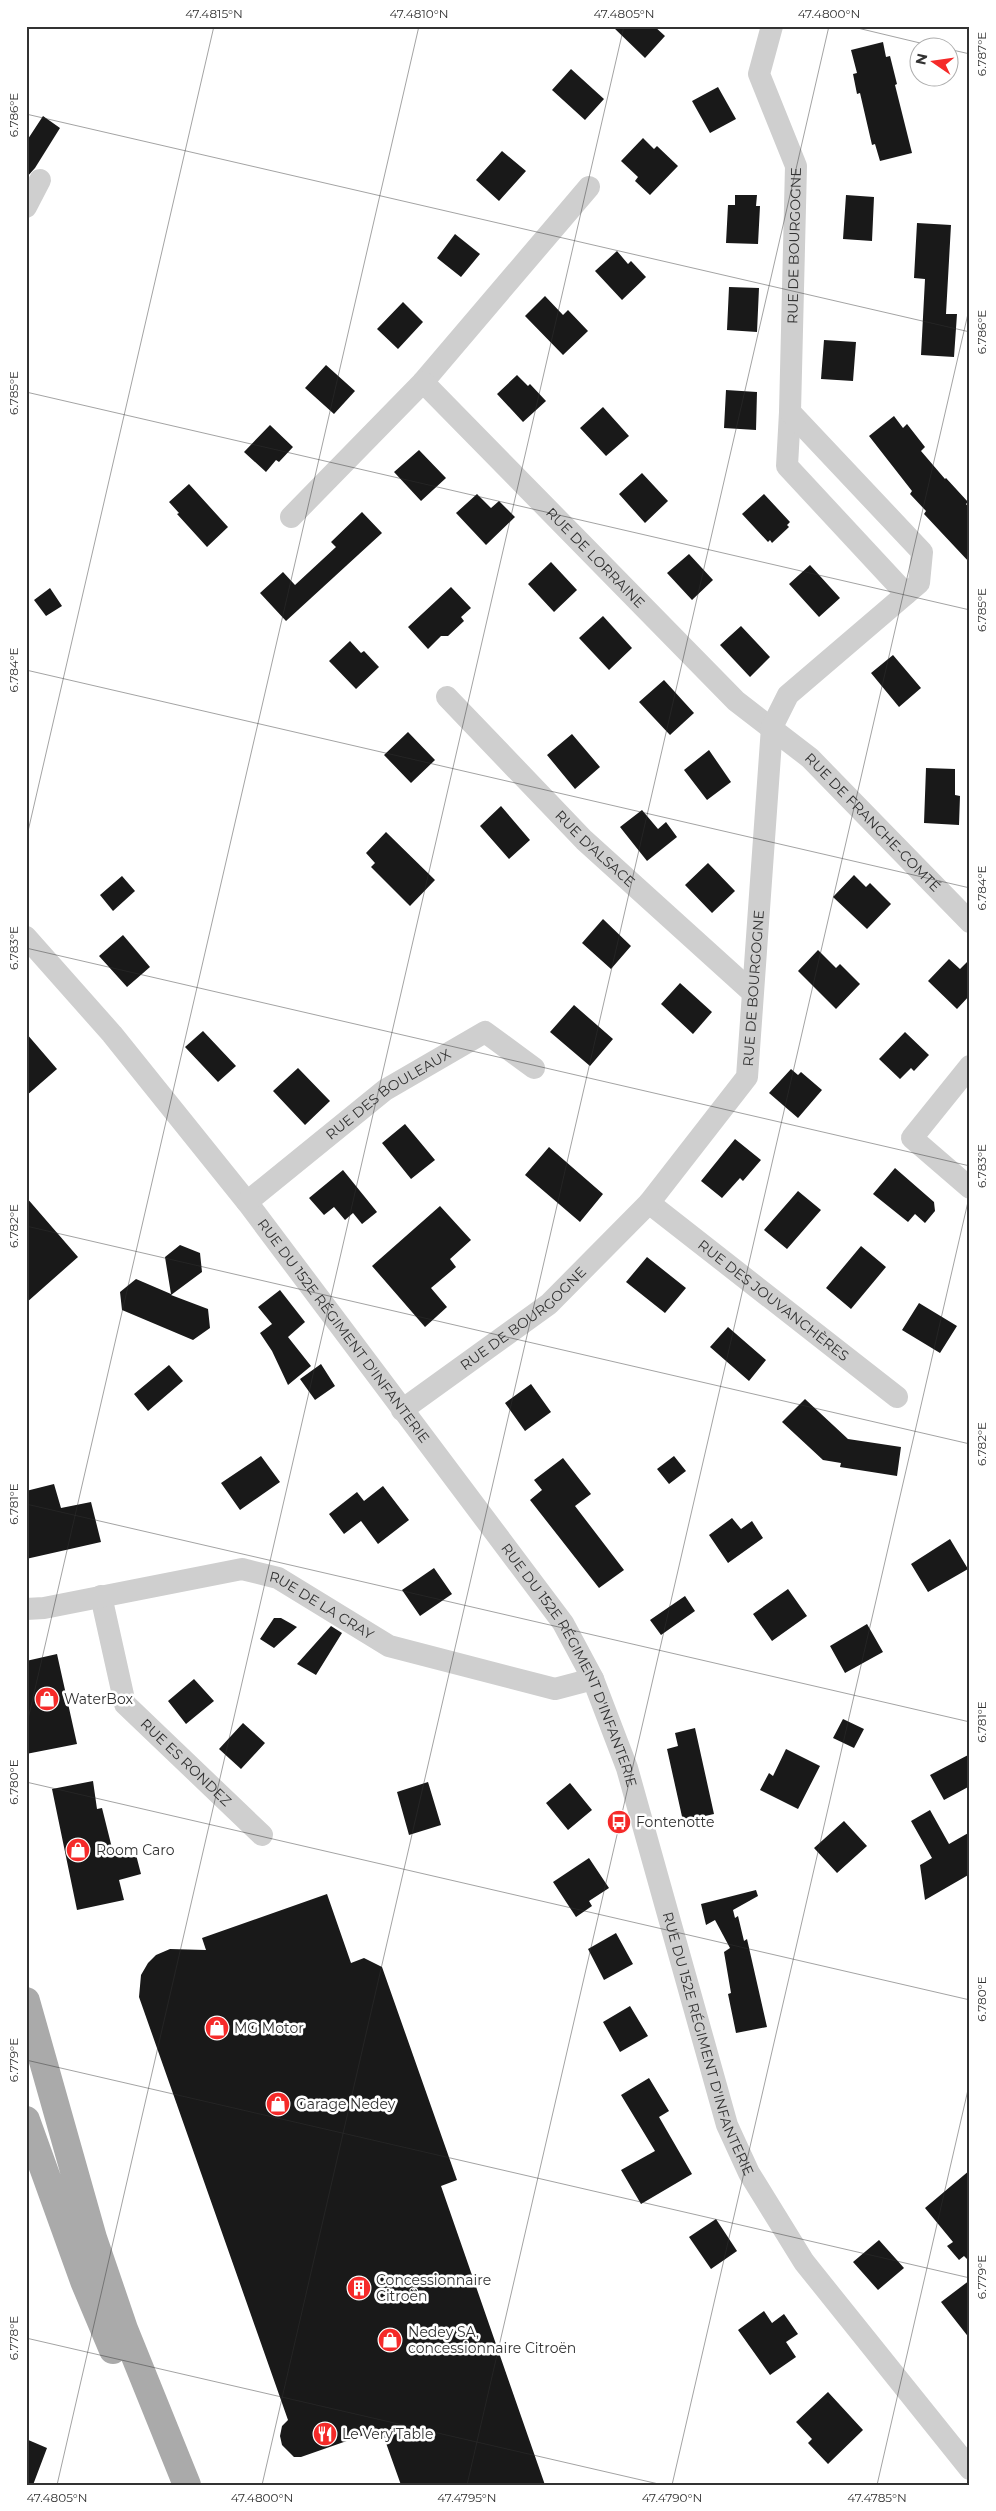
<svg xmlns="http://www.w3.org/2000/svg" width="996" height="2511" viewBox="0 0 996 2511" font-family="Montserrat,sans-serif">
<rect width="100%" height="100%" fill="#fff"/>
<!-- building -->
<path fill="#191919" d="M612 26H654L665 36 645 58Z
M883 42 886 57 890 56 897 84 895 85 912 153 880 161 875 144 872 145 860 93 857 94 853 74 857 73 851 50Z
M571 69 604 99 585 120 552 90Z
M718 87 736 119 710 133 692 101Z
M43 116 60 128 35 168 26 178V142Z
M643 138 654 149 657 146 678 166 650 195 635 181 638 177 621 161Z
M502 151 526 171 499 201 476 180Z
M735 195H757L756 206H760L758 244 726 243 728 205H735Z
M846 195 874 197 872 241 843 239Z
M917 223 951 225 946 314H957L954 357 921 355 925 279 914 278Z
M455 234 480 254 461 277 437 258Z
M617 251 628 264 631 261 646 277 622 300 595 271Z
M729 287 759 288 757 332 727 330Z
M545 296 563 315 568 310 588 331 563 355 525 316Z
M403 302 423 322 398 349 377 329Z
M824 340 856 342 853 381 821 379Z
M326 365 355 391 334 414 305 388Z
M517 375 528 386 530 384 546 401 523 422 497 394Z
M726 390 757 392 756 430 724 428Z
M603 407 629 436 606 456 580 428Z
M894 416 903 428 907 424 925 447 921 451 945 479 946 478 968 502 966 504 970 509V563L924 514 926 511 910 494 912 491 869 436Z
M270 425 293 447 279 462 276 460 266 472 244 452Z
M419 450 446 478 421 501 394 472Z
M642 473 668 501 645 523 619 494Z
M189 484 228 527 207 547 177 514 179 513 169 502Z
M477 494 491 508 499 501 515 517 486 545 456 513Z
M764 494 790 522 787 525 789 527 772 543 770 540 768 542 742 514Z
M362 512 382 533 286 621 260 593 283 572 295 585 336 547 331 542Z
M689 554 713 580 692 600 667 573Z
M551 562 577 590 554 612 528 584Z
M810 565 840 598 819 617 789 584Z
M451 587 471 608 461 617 464 621 448 636H441L428 649 408 627Z
M50 588 62 606 46 616 34 600Z
M603 616 632 648 609 670 579 638Z
M741 626 770 657 750 677 720 645Z
M350 641 361 653 364 651 379 667 356 689 329 661Z
M893 655 921 688 899 707 871 673Z
M664 680 694 713 670 735 639 702Z
M408 732 435 760 411 783 384 755Z
M572 734 600 767 575 789 547 755Z
M709 750 731 782 707 800 684 770Z
M926 768 955 769V795L960 796 959 825 924 823Z
M501 806 530 840 509 859 480 826Z
M642 810 658 829 666 822 677 837 647 861 620 827Z
M386 832 435 880 410 906 371 867 375 863 366 853Z
M708 863 735 891 712 913 685 885Z
M854 875 866 887 870 883 891 904 867 929 833 897Z
M122 876 135 891 113 911 100 895Z
M603 919 631 946 611 969 582 943Z
M123 935 150 967 127 987 99 956Z
M818 950 836 968 840 964 860 984 836 1009 798 971Z
M949 959 960 969 970 959V995L957 1009 928 981Z
M680 983 712 1012 693 1034 661 1004Z
M574 1005 613 1039 590 1066 550 1032Z
M203 1031 236 1066 218 1082 185 1047Z
M905 1032 929 1055 914 1071 911 1068 900 1079 879 1059Z
M26 1033 57 1069 26 1096Z
M298 1068 330 1101 305 1125 273 1091Z
M791 1069 798 1075 801 1072 822 1090 798 1118 769 1093Z
M405 1124 435 1160 411 1179 382 1143Z
M735 1139 761 1160 743 1181 740 1178 722 1198 701 1181Z
M549 1147 603 1194 580 1222 525 1175Z
M895 1168 934 1202 935 1211 925 1223 915 1214 908 1222 873 1194Z
M343 1170 377 1212 362 1224 353 1213 345 1220 334 1207 324 1215 309 1198Z
M798 1191 821 1210 787 1249 764 1230Z
M26 1197 78 1257 26 1303Z
M440 1206 471 1240 450 1259 456 1267 431 1288 447 1307 425 1327 372 1266Z
M180 1245 200 1253 202 1272 171 1295 208 1309 210 1328 193 1340 122 1310 120 1292 136 1279 171 1294 165 1257Z
M861 1246 886 1267 851 1309 826 1288Z
M647 1257 686 1288 665 1313 626 1282Z
M280 1290 305 1322 288 1337 311 1366 288 1385 272 1351 260 1333 272 1324 258 1307Z
M919 1303 957 1326 940 1353 902 1330Z
M728 1327 766 1360 749 1381 710 1347Z
M321 1364 335 1386 315 1400 300 1379Z
M169 1365 183 1381 148 1411 134 1394Z
M531 1384 551 1412 525 1431 505 1403Z
M805 1399 848 1439 901 1447 897 1476 840 1467 841 1463 823 1460 782 1422Z
M261 1456 280 1482 240 1510 221 1483Z
M674 1456 686 1471 669 1484 657 1469Z
M563 1458 591 1494 575 1506 624 1570 599 1588 530 1500 542 1490 534 1480Z
M54 1484 61 1508 91 1502 101 1542 26 1559V1491Z
M383 1486 409 1520 378 1544 361 1521 344 1534 329 1514 357 1492 364 1501Z
M732 1518 741 1529 752 1521 763 1538 728 1563 709 1535Z
M950 1539 968 1569 928 1592 911 1564Z
M434 1568 452 1594 420 1616 402 1590Z
M788 1589 807 1616 772 1641 753 1614Z
M685 1596 695 1611 661 1635 650 1620Z
M274 1618H281L297 1627 274 1648 260 1639Z
M867 1624 883 1652 845 1673 830 1646Z
M331 1626 342 1633 316 1675 297 1664Z
M57 1654 77 1744 26 1754V1661Z
M194 1679 214 1701 186 1724 168 1701Z
M843 1719 864 1729 854 1748 833 1738Z
M243 1723 265 1743 241 1769 219 1749Z
M695 1728 714 1814 683 1821 667 1749 678 1746 675 1733Z
M786 1749 820 1766 798 1809 760 1790 769 1773 773 1776Z
M970 1754V1786L944 1800 930 1775Z
M93 1781 97 1809 102 1808 113 1852 134 1847 141 1874 119 1880 124 1900 77 1910 52 1789Z
M428 1782 441 1825 409 1835 397 1792Z
M570 1783 592 1810 568 1830 546 1803Z
M930 1810 949 1844 970 1832V1874L925 1900 920 1865 932 1858 911 1821Z
M844 1821 867 1846 837 1873 814 1848Z
M589 1858 609 1888 589 1901 592 1906 576 1917 553 1882Z
M756 1890 758 1896 733 1910 735 1918 738 1916 744 1941 747 1939 767 2027 736 2033 728 1994 731 1993 724 1952 730 1948 715 1920 706 1925 701 1904Z
M327 1894 351 1963 364 1958 382 1967 457 2180 441 2186 545 2485H401L381 2429 301 2457H294L282 2445 280 2436 282 2426 288 2420 139 1997 141 1975 148 1963 156 1955 170 1949 206 1950 202 1938Z
M616 1933 633 1964 604 1980 588 1949Z
M630 2006 648 2036 620 2052 603 2022Z
M649 2078 669 2111 659 2117 692 2174 641 2204 621 2170 655 2151 621 2095Z
M970 2170V2262L964 2256 959 2260 947 2246 953 2242 925 2208Z
M716 2219 737 2251 711 2269 689 2237Z
M879 2240 904 2268 878 2290 853 2262Z
M970 2280V2339L941 2302Z
M764 2311 772 2323 784 2314 798 2334 786 2342 796 2357 770 2375 738 2330Z
M828 2392 863 2430 828 2464 808 2443 812 2439 796 2422Z
M26 2439 47 2448 33 2485H26Z"/>
<g fill="none" stroke-linecap="round" stroke-linejoin="round">
<!-- minor -->
<g stroke="#cfcfcf" stroke-width="22">
<path d="M26 207 40 180"/>
<path d="M423 382 589 187"/>
<path d="M790 412 787 466 906 594"/>
<path id="s1" d="M291 517 423 382 736 701 810 758 970 922"/>
<path id="s2" d="M447 697 584 840 752 992"/>
<path id="s3" d="M26 937 112 1034 247 1202 563 1623 593 1679 627 1768 727 2125 749 2173 804 2262 970 2469"/>
<path d="M970 1066 912 1138 970 1188"/>
<path id="s4" d="M247 1202 385 1090 485 1032 534 1068"/>
<path id="s5" d="M649 1203 897 1397"/>
<path id="s6" d="M402 1410 549 1304 649 1203 747 1077 772 727 788 695 919 583 922 552 790 412 796 166 759 74 772 26"/>
<path id="s7" d="M101 1596 125 1704 262 1835"/>
<path id="s8" d="M26 1609 44 1608 242 1569 278 1578 389 1646 555 1689 593 1679"/>
</g>
<!-- primary -->
<path stroke="#aaa" stroke-width="28" d="M26 2001 93 2238 124 2329 187 2485
M26 2120 84 2281 113 2350"/>
</g>
<!-- ticks -->
<path fill="none" stroke="#323232" stroke-width="1" stroke-opacity="0.45" d="M849 26 941 48M948 49 970 54M26 114 970 332M26 392 970 610M26 670 970 888M26 840 214 26M26 948 970 1166M26 1226 970 1444M26 1504 970 1722M26 1728 419 26M26 1782 970 2000M26 2060 970 2278M26 2338 663 2485M57 2485 624 26M262 2485 829 26M467 2485 970 305M672 2485 970 1193M877 2485 970 2081"/>
<!-- icons -->
<defs>
<g id="shop-disc" transform="scale(1.25)"><circle r="9.5" fill="#f52a29" stroke="#fff"/><path d="M-5-2.5h2.3a2.7 3.5 0 0 1 5.4 0H5L5.5 6h-11ZM-1.5-2.5h3a1.5 2.3 0 0 0-3 0Z" fill="#fff"/></g>
<g id="bus-disc" transform="scale(1.25)"><circle r="9.5" fill="#f52a29" stroke="#fff"/><path d="M-5-6H5V4H4V6H2V4H-2V6H-4V4H-5ZM-3.5-4V0h7V-4ZM-3.5 1.2v1.5H-2V1.2ZM2 1.2v1.5H3.5V1.2Z" fill="#fff"/></g>
<g id="building-disc" transform="scale(1.25)"><circle r="9.5" fill="#f52a29" stroke="#fff"/><path d="M-4-6H4V6H1V3H-1V6H-4ZM-2.5-4.3h1.7v1.8h-1.7ZM.8-4.3h1.7v1.8H.8ZM-2.5-1h1.7V.8h-1.7ZM.8-1h1.7V.8H.8Z" fill="#fff"/></g>
<g id="restaurant-disc" transform="scale(1.25)"><circle r="9.5" fill="#f52a29" stroke="#fff"/><path d="M-5-6h1v4h1v-4h1v4h1v-4h1v5L-1.5 .5V6h-2V.5L-5-1ZM5-6V6H3V1.5H1.5Q1.5-4 5-6Z" fill="#fff"/></g>
</defs>
<g fill-rule="evenodd">
<use href="#shop-disc" x="47" y="1699"/>
<use href="#bus-disc" x="619" y="1822"/>
<use href="#shop-disc" x="78" y="1850"/>
<use href="#shop-disc" x="217" y="2028"/>
<use href="#shop-disc" x="278" y="2104"/>
<use href="#building-disc" x="359" y="2288"/>
<use href="#shop-disc" x="390" y="2340"/>
<use href="#restaurant-disc" x="325" y="2434"/>
</g>
<g text-anchor="middle" stroke-width="5" stroke-linejoin="round" paint-order="stroke">
<!-- street labels -->
<g font-size="14" fill="#323232" stroke="#fff">
<text dy="5" stroke="none"><textPath href="#s6" startOffset="1432">RUE DE BOURGOGNE</textPath></text>
<text dy="5" stroke="none"><textPath href="#s1" startOffset="435">RUE DE LORRAINE</textPath></text>
<text dy="5" stroke="none"><textPath href="#s1" startOffset="819">RUE DE FRANCHE-COMTÉ</textPath></text>
<text dy="5" stroke="none"><textPath href="#s2" startOffset="212">RUE D'ALSACE</textPath></text>
<text dy="5" stroke="none"><textPath href="#s6" startOffset="572">RUE DE BOURGOGNE</textPath></text>
<text dy="5" stroke="none"><textPath href="#s4" startOffset="178">RUE DES BOULEAUX</textPath></text>
<text dy="5" stroke="none"><textPath href="#s5" startOffset="158">RUE DES JOUVANCHÈRES</textPath></text>
<text dy="5" stroke="none"><textPath href="#s6" startOffset="152">RUE DE BOURGOGNE</textPath></text>
<text dy="5" stroke="none"><textPath href="#s3" startOffset="506">RUE DU 152E RÉGIMENT D'INFANTERIE</textPath></text>
<text dy="5" stroke="none"><textPath href="#s8" startOffset="308">RUE DE LA CRAY</textPath></text>
<text dy="5" stroke="none"><textPath href="#s3" startOffset="912">RUE DU 152E RÉGIMENT D'INFANTERIE</textPath></text>
<text dy="5" stroke="none"><textPath href="#s7" startOffset="195">RUE ES RONDEZ</textPath></text>
<text dy="5" stroke="none"><textPath href="#s3" startOffset="1318">RUE DU 152E RÉGIMENT D'INFANTERIE</textPath></text>
</g>
<!-- poi labels -->
<g font-size="14" fill="#323232" stroke="#fff" text-anchor="start">
<text x="64" y="1704">WaterBox</text>
<text x="636" y="1827">Fontenotte</text>
<text x="96" y="1855">Room Caro</text>
<text x="234" y="2033">MG Motor</text>
<text x="296" y="2109">Garage Nedey</text>
<text x="376" y="2285">Concessionnaire<tspan x="376" dy="16">Citroën</tspan></text>
<text x="408" y="2337">Nedey SA,<tspan x="408" dy="16">concessionnaire Citroën</tspan></text>
<text x="342" y="2439">Le Very'Table</text>
</g>
</g>
<!-- border -->
<rect width="996" height="2511" fill="none" stroke="#ffffff" stroke-width="55"/>
<!-- north arrow -->
<g transform="translate(934 62) rotate(283)"><circle r="24" fill="#ffffff" stroke="#adadad"/>
<path d="M0-4L9 19L0 12L-9 19Z" fill="#f52a29"/>
<text y="-8" font-size="14" font-weight="bold" text-anchor="middle" fill="#323232">N</text>
</g>
<rect x="28" y="28" width="940" height="2456" fill="none" stroke="#323232" stroke-width="2"/>
<g font-size="12" text-anchor="middle" fill="#323232">
<text x="214" y="18">47.4815°N</text>
<text x="419" y="18">47.4810°N</text>
<text x="624" y="18">47.4805°N</text>
<text x="829" y="18">47.4800°N</text>
<text transform="translate(982 54) rotate(-90)" y="4">6.787°E</text>
<text transform="translate(14 115) rotate(-90)" y="4">6.786°E</text>
<text transform="translate(982 332) rotate(-90)" y="4">6.786°E</text>
<text transform="translate(14 393) rotate(-90)" y="4">6.785°E</text>
<text transform="translate(982 610) rotate(-90)" y="4">6.785°E</text>
<text transform="translate(14 670) rotate(-90)" y="4">6.784°E</text>
<text transform="translate(982 888) rotate(-90)" y="4">6.784°E</text>
<text transform="translate(14 948) rotate(-90)" y="4">6.783°E</text>
<text transform="translate(982 1166) rotate(-90)" y="4">6.783°E</text>
<text transform="translate(14 1226) rotate(-90)" y="4">6.782°E</text>
<text transform="translate(982 1444) rotate(-90)" y="4">6.782°E</text>
<text transform="translate(14 1504) rotate(-90)" y="4">6.781°E</text>
<text transform="translate(982 1722) rotate(-90)" y="4">6.781°E</text>
<text transform="translate(14 1782) rotate(-90)" y="4">6.780°E</text>
<text transform="translate(982 1999) rotate(-90)" y="4">6.780°E</text>
<text transform="translate(14 2060) rotate(-90)" y="4">6.779°E</text>
<text transform="translate(982 2277) rotate(-90)" y="4">6.779°E</text>
<text transform="translate(14 2338) rotate(-90)" y="4">6.778°E</text>
<text x="57" y="2502">47.4805°N</text>
<text x="262" y="2502">47.4800°N</text>
<text x="467" y="2502">47.4795°N</text>
<text x="672" y="2502">47.4790°N</text>
<text x="877" y="2502">47.4785°N</text>
</g>
</svg>
